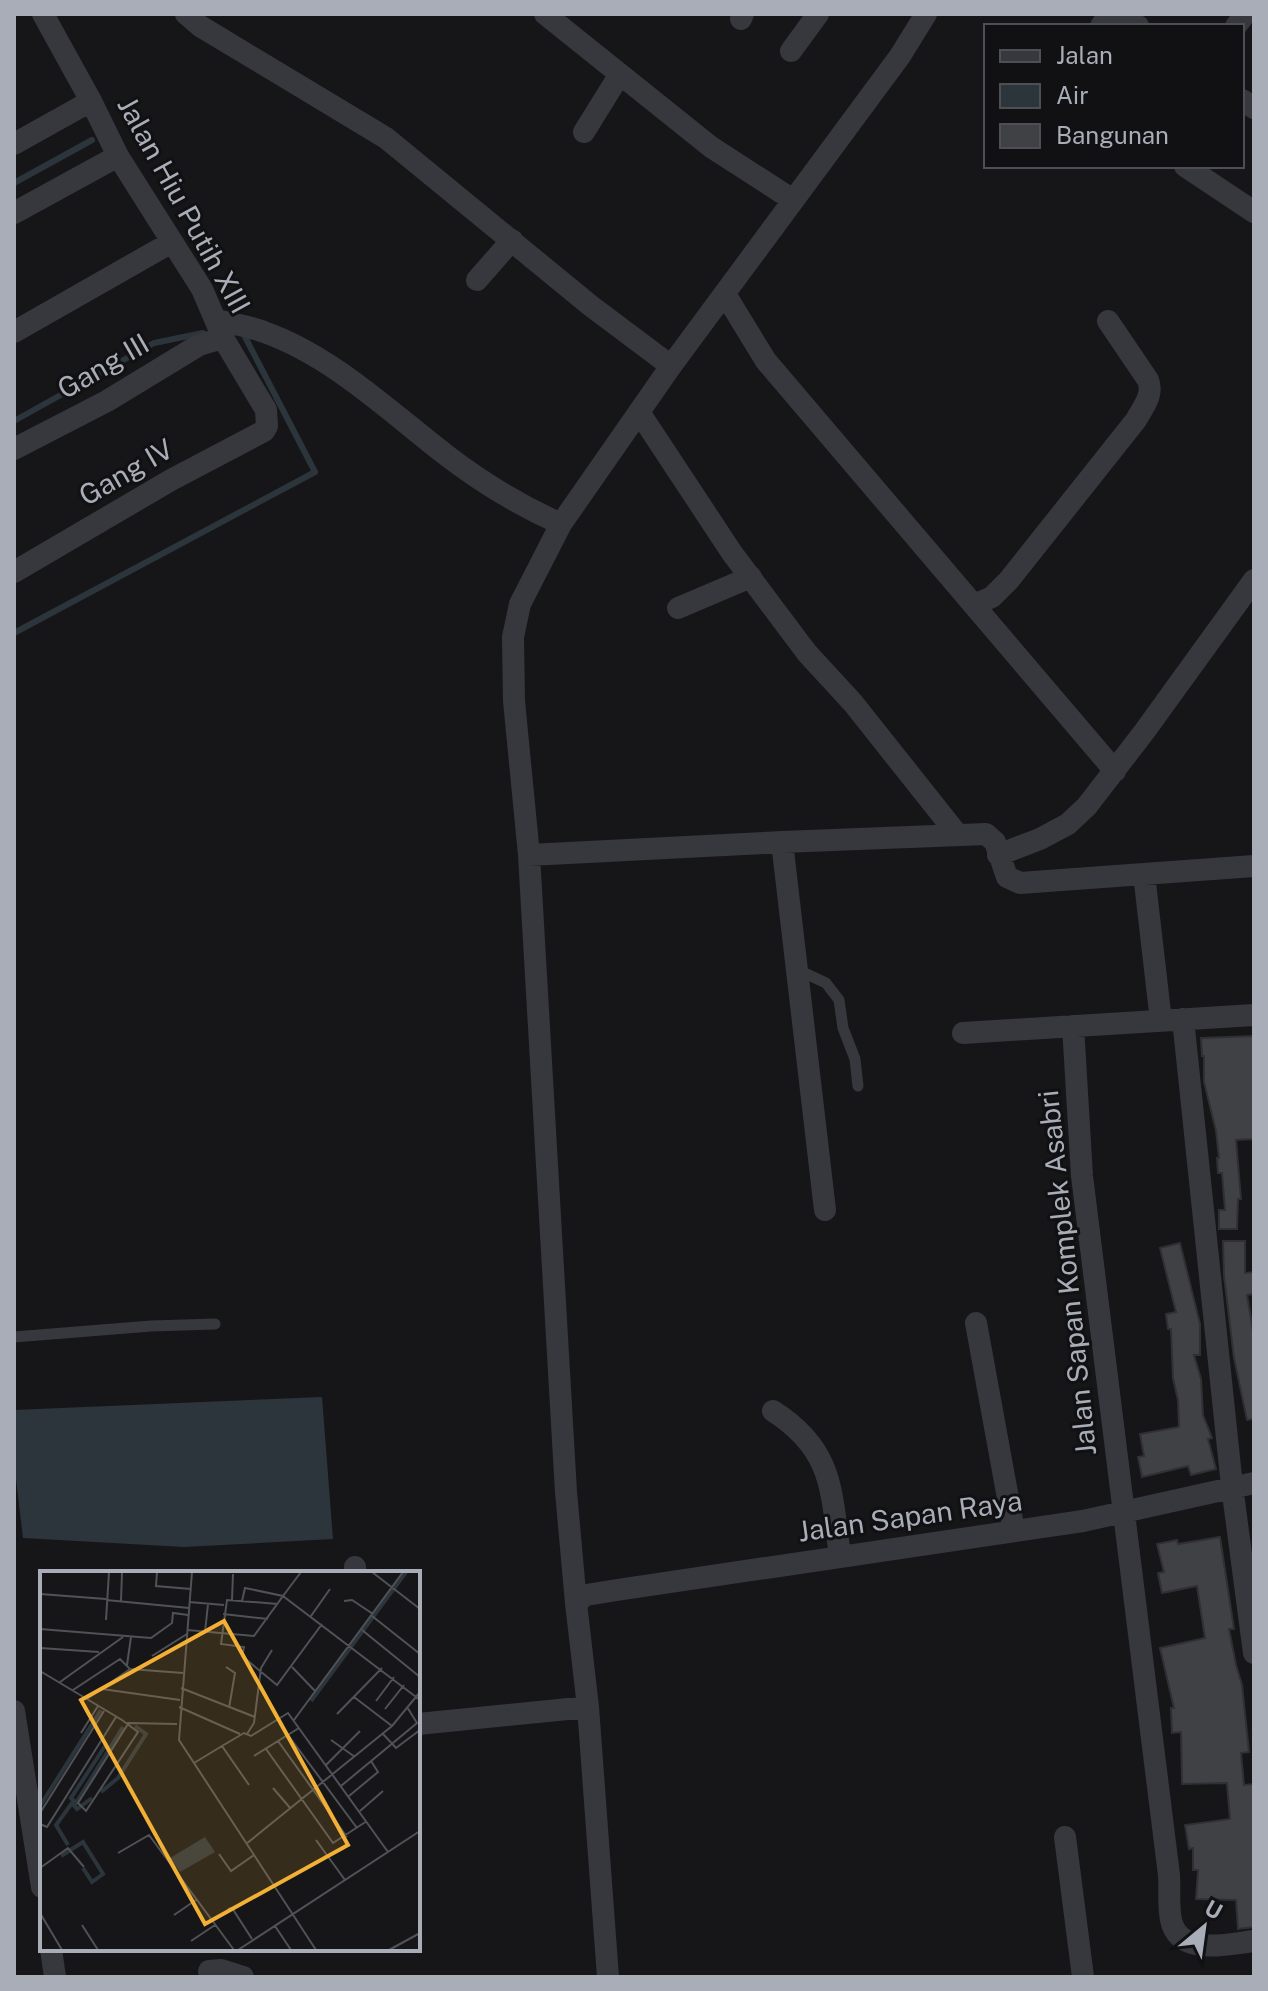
<svg xmlns="http://www.w3.org/2000/svg" width="1268" height="1991" viewBox="0 0 1268 1991" font-family="'Public Sans',sans-serif">
<rect width="100%" height="100%" fill="#161618"/>
<!-- water -->
<path fill="#2c353c" d="M322 1397 333 1539 184 1547 23 1538 14 1462V1410Z"/>
<g fill="none" stroke-linecap="round" stroke-linejoin="round">
<!-- stream -->
<path stroke="#2c353c" stroke-width="6" d="M14 183 92 140
M14 421 154 343 203 333
M14 633 315 472 242 331"/>
</g>
<!-- building -->
<path fill="#404145" stroke="#303034" stroke-width="2" d="M1254 1036V1139L1236 1140 1241 1199H1238L1237 1229H1219V1210H1225L1222 1173H1218L1217 1158H1219L1216 1131 1204 1082V1056H1202L1201 1038Z
M1223 1241H1245V1273L1254 1272V1294L1247 1295 1254 1337V1419L1247 1420 1234 1358 1224 1276Z
M1180 1243 1200 1324V1355H1194L1201 1379 1203 1415 1212 1438 1208 1439 1216 1469 1191 1475 1188 1466 1142 1477 1138 1457 1144 1456 1140 1434 1179 1427 1178 1400 1173 1378 1171 1329H1168L1166 1314 1176 1312 1160 1248Z
M1220 1537 1234 1629H1229L1236 1665 1242 1685 1249 1752 1241 1753 1244 1785 1254 1784V1927L1238 1929 1236 1900 1196 1899 1198 1870H1193V1848L1189 1849 1185 1825 1230 1819 1227 1783 1182 1784 1181 1732 1172 1733 1171 1708H1174L1160 1648 1205 1638 1197 1586 1162 1593 1158 1573 1164 1572 1157 1544 1177 1540 1178 1544Z"/>
<g fill="none" stroke-linecap="round" stroke-linejoin="round">
<!-- lane -->
<path stroke="#37383d" stroke-width="11" d="M798 970 826 983 839 1000 843 1028 855 1059 858 1086
M14 1337 151 1326 215 1324"/>
<!-- street -->
<path stroke="#37383d" stroke-width="22" d="M186 14 200 26 386 138 591 306 671 366
M545 14 711 147 793 200
M1121 14 1138 26
M741 19 743 14
M1101 26 1109 14
M1236 26 1245 14
M791 51 818 14
M1242 100 1254 108
M584 132 620 74
M14 144 91 101
M1185 166 1254 212
M14 213 118 156
M477 280 512 240
M725 294 766 361 1115 771
M216 320C232 324 249 326 264 332 332 356 389 411 446 455 481 482 521 506 561 524
M14 332 172 242
M639 412 732 553 807 653 853 703 957 834
M14 449 107 401 199 345 223 338
M14 572 171 480 264 431 267 426 266 410 223 338 202 289 118 156 91 101 43 14
M974 605 992 597 1009 580 1136 420C1143 407 1154 395 1148 380L1108 321
M678 608 751 577
M782 842 986 834 995 842 1007 877 1020 883 1254 866
M529 855 782 842 825 1210
M998 855 1040 839 1068 824 1087 806 1144 732 1254 580
M1144 874 1161 1021
M1183 1019 1232 1486 1254 1653
M1073 1026 1082 1176 1169 1875C1170 1889 1168 1906 1171 1920 1179 1957 1228 1944 1254 1941
M963 1033 1254 1015
M976 1323 1014 1531
M773 1411C834 1450 831 1491 840 1556
M355 1567V1573
M576 1603 586 1595 617 1590 1083 1521 1254 1483
M14 1711 42 1887
M418 1724 588 1707
M1065 1837 1083 1977
M51 1949 55 1977
M209 1971 221 1970 243 1977
M608 1977 588 1707 576 1603 566 1492 529 855 514 701 513 637 520 604 561 524 671 366 900 56 926 14"/>
</g>
<g text-anchor="middle" stroke-width="6" stroke-linejoin="round" paint-order="stroke">
<!-- street labels -->
<g font-size="28" fill="#a8adb8" stroke="#111113">
<text transform="translate(184 205) rotate(61)" y="10">Jalan Hiu Putih XIII</text>
<text transform="translate(103 366) rotate(-30)" y="10">Gang III</text>
<text transform="translate(126 472) rotate(-30)" y="10">Gang IV</text>
<text transform="translate(1067 1273) rotate(-96)" y="10">Jalan Sapan Komplek Asabri</text>
<text transform="translate(910 1516) rotate(-8)" y="10">Jalan Sapan Raya</text>
</g>
</g>
<!-- overview -->
<g transform="translate(40 1571)">
<rect width="380" height="380" fill="#161618"/>
<path d="M165 266 175 281 140 301 130 287Z" fill="#2c353c"/>
<path fill="none" stroke="#2c353c" stroke-width="4" d="M271 130 366 1M67 172 31 227 36 232 83 156M61 221 78 207 106 163 95 155M0 235 61 139M28 274 16 254 32 232 37 238 52 227M21 285 43 271 63 303 52 311 43 297"/>
<path fill="none" stroke="#505258" stroke-width="2" d="M117 1 116 15 151 18M152 1 139 169 276 379M261 1 243 25 380 129M332 1 380 38M0 23 66 28M66 29 149 37M192 29 193 3M81 30 82 1M304 30 312 29 333 43M149 31 184 34M238 33 187 29 181 73 204 76 202 85 237 114 282 53M183 43 228 48M271 45 290 18M332 45 380 83M66 49 69 1M0 58 111 67 132 52 133 42 148 44M147 59 214 65 243 25 205 17 202 30M322 59 380 106M165 61 168 33M0 77 59 81M112 85 147 63M87 94 91 66M186 96 195 102 189 137M252 96 275 120M90 98 143 102M0 100 82 149 98 161 46 240 38 232 88 153M20 111 83 66M141 117 215 146M62 118 140 129M33 119 80 88 90 98 47 128M314 126 352 155M336 130 354 106M139 136 200 163M345 138 364 114M297 143 342 97M254 149 363 1M87 152 137 153M41 162 58 135M207 163 214 152 221 97 232 79M343 163 356 177 380 159M248 164 317 257M291 169 315 186M238 170 307 266M182 175 204 162 211 165 248 142 348 281M226 178 293 272 327 250M214 185 259 157M154 192 182 175 209 214M286 194 320 160M301 215 377 152 367 136M233 217 251 238M309 225 338 201 331 190M320 240 343 220M0 242 64 140M0 253 7 256 76 146M276 269 305 309M206 273 352 155 380 121M78 282 109 264 194 379M179 283 191 300 214 284M0 297 28 277 44 296M188 338 192 337 212 368M0 342 22 379M134 344 156 329M42 354 58 379M235 355 251 379M151 370 175 354M198 379 380 260M349 379 380 362"/>
<path fill="#f2b134" fill-opacity="0.15" stroke="#f2b134" stroke-width="4" d="M184 50 308 274 165 353 41 129Z"/>
<rect width="380" height="380" fill="none" stroke="#a8adb8" stroke-width="4"/>
</g>
<!-- border -->
<rect width="1268" height="1991" fill="none" stroke="#a8adb8" stroke-width="32"/>
<!-- legend -->
<rect x="984" y="24" width="260" height="144" fill="#111113" stroke="#4d4f55" stroke-width="2"/>
<rect x="1000" y="50" width="40" height="12" fill="#37383d" stroke="#4d4f55" stroke-width="2"/>
<text x="1056" y="64" font-size="24" fill="#a8adb8">Jalan</text>
<rect x="1000" y="84" width="40" height="24" fill="#2c353c" stroke="#4d4f55" stroke-width="2"/>
<text x="1056" y="104" font-size="24" fill="#a8adb8">Air</text>
<rect x="1000" y="124" width="40" height="24" fill="#404145" stroke="#4d4f55" stroke-width="2"/>
<text x="1056" y="144" font-size="24" fill="#a8adb8">Bangunan</text>
<!-- north arrow -->
<g transform="translate(1204 1927) rotate(29)" stroke="#111113" stroke-width="6" paint-order="stroke">
<path d="M0-6L14 30L0 20L-14 30Z" fill="#a8adb8"/>
<text y="-12" font-size="22" font-weight="bold" text-anchor="middle" fill="#a8adb8">U</text>
</g>
</svg>
